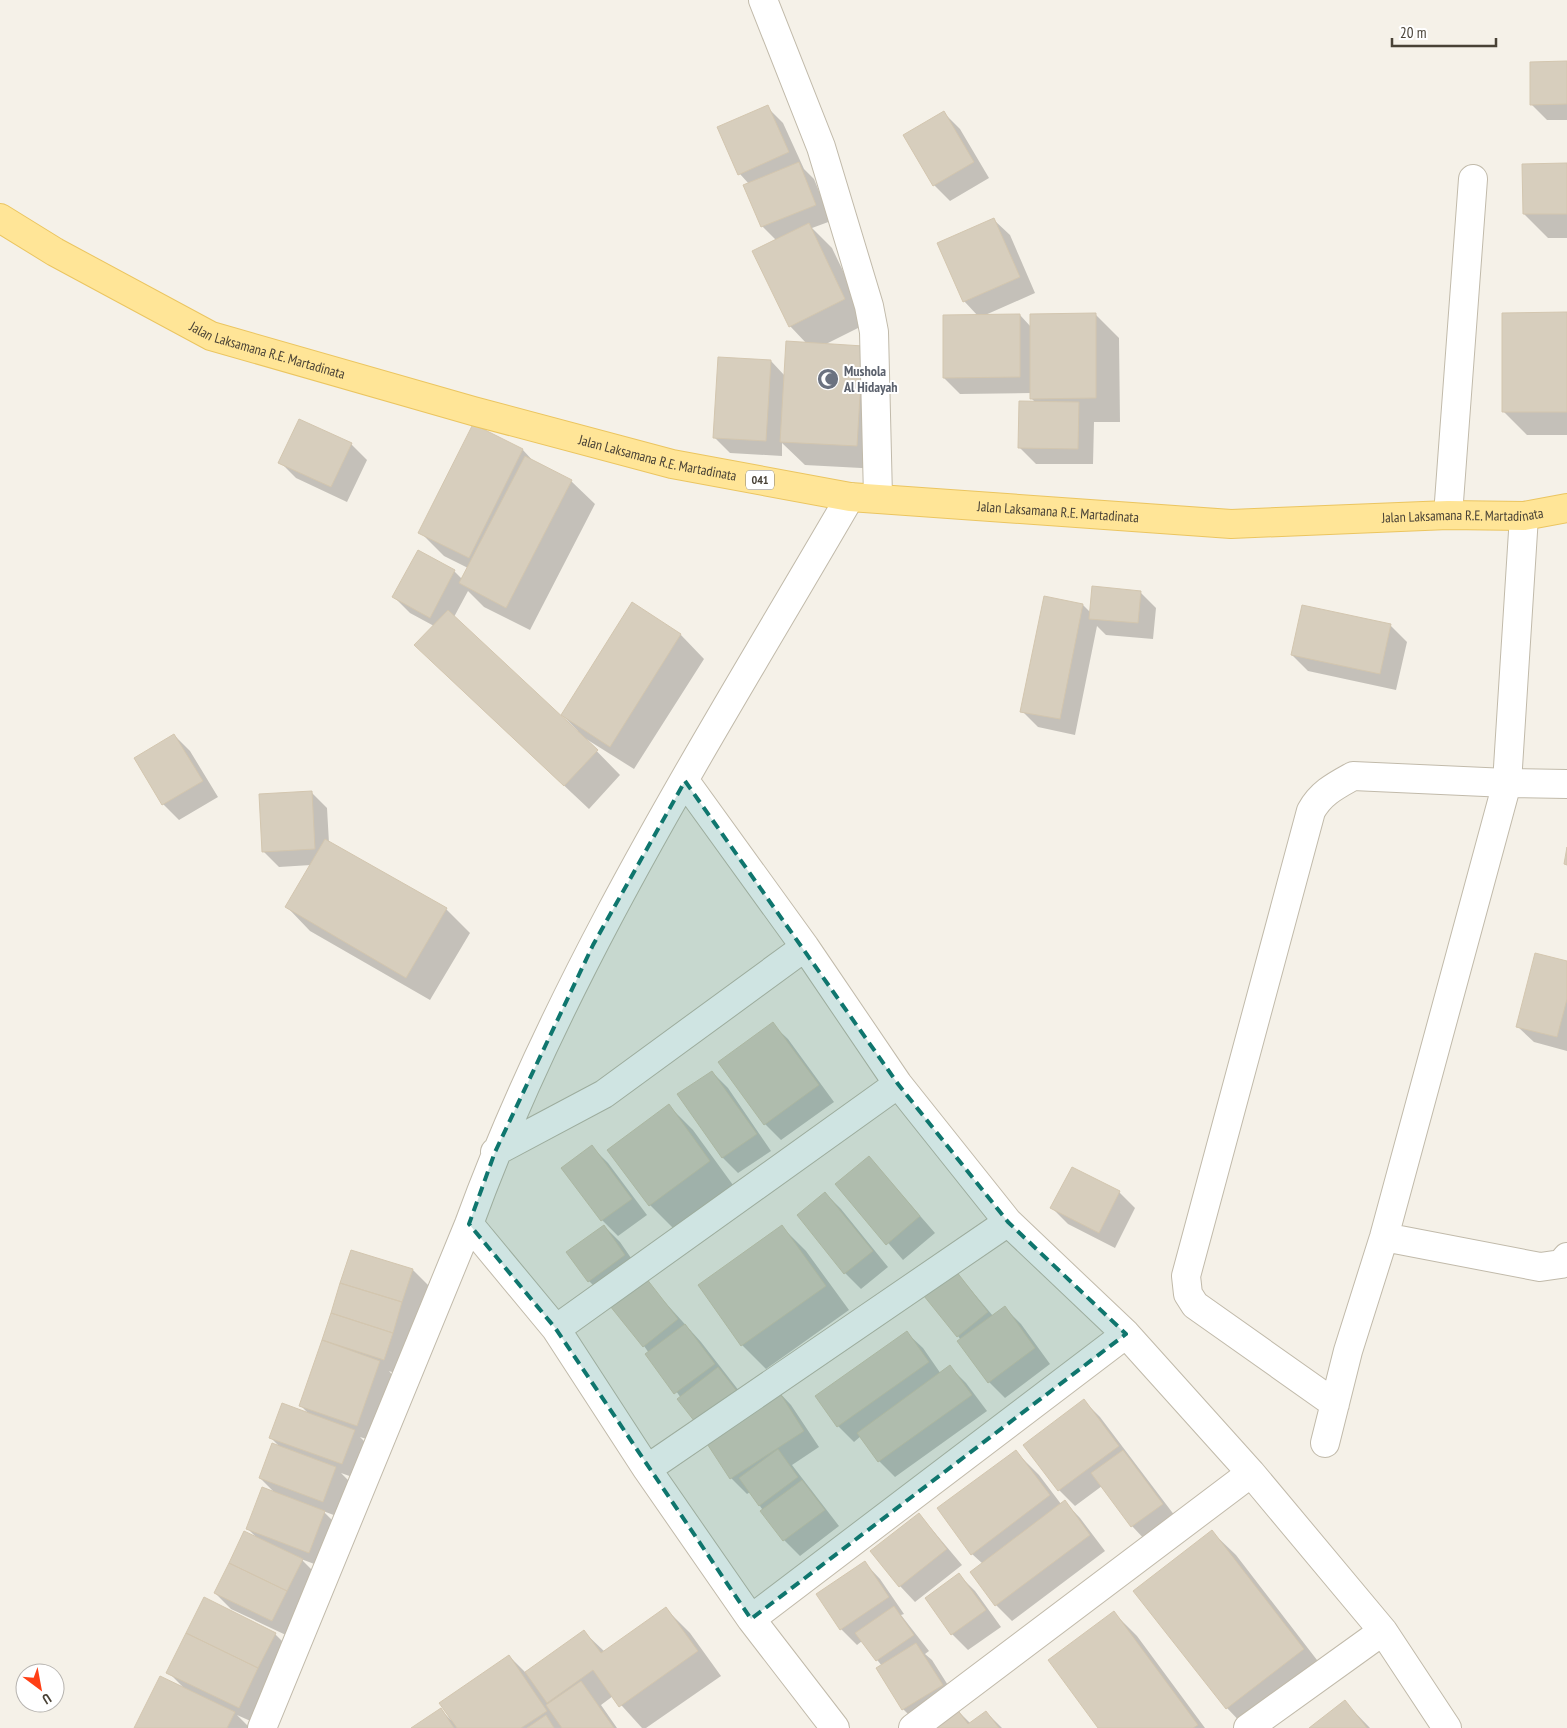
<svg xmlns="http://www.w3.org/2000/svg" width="1567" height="1728" viewBox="0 0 1567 1728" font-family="'PT Sans Narrow',sans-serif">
<rect width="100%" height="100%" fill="#f5f1e8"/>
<!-- shadow -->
<path fill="#0003" d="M1567 63V120H1547L1531 104Z
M767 107 783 123 804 169 814 179 831 221 812 228 832 248 868 323 824 345 863 347 880 469 805 465 782 443V456L730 453 714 437 771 361 785 376 807 344 790 326 776 240 762 226 749 184 740 174 719 128Z
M944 113 960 129 989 178 950 201 934 185Z
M1567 165V238H1548L1524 214Z
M994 220 1010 235 1035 293 983 316 1020 315 1031 327 1095 314 1119 338 1120 422H1094L1093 464H1036L1020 448 1036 403 1032 399V393L960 394 944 378 978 316 964 301Z
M1567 313V435H1527L1503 411Z
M474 426 523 450 534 462 571 481 595 504 530 630 484 607 468 591 454 617 577 732 578 731 562 715 632 604 681 635 704 659 634 769 583 737 620 775 589 809 440 669 434 626 410 613 394 597 419 552 454 571 462 579 468 568 444 556 420 532Z
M351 444 367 460 347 502 296 478 280 462Z
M1140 592 1156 608 1153 639 1106 635 1097 626 1075 735 1038 727 1022 711 1083 605 1091 613Z
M1303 607 1391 626 1407 642 1396 690 1308 671 1292 655Z
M174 735 190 751 218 797 179 820 163 804 136 758Z
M311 792 327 808 329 843 446 909 470 933 430 1000 310 931 287 907 311 865 279 867 263 851Z
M1567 962V1051L1534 1042 1518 1027Z
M772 1024 788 1039 834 1102 781 1140 765 1124Z
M712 1072 728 1088 771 1151 738 1173 722 1157Z
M669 1106 693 1130 733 1185 674 1229 650 1205 609 1150Z
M592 1147 608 1163 647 1215 618 1236 602 1220 563 1168Z
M869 1157 935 1233 903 1260 837 1184Z
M1119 1192 1135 1208 1115 1248 1068 1224 1052 1208Z
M825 1193 841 1209 888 1267 861 1289 845 1273 798 1215Z
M604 1226 620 1242 640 1271 605 1297 589 1281Z
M782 1227 806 1251 849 1310 766 1369 742 1345Z
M352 1252 413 1270 429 1286 400 1375 389 1371 395 1378 373 1441 360 1437 370 1447 358 1479 341 1473 352 1484 339 1517 323 1511 340 1528 325 1568 301 1559 318 1576 288 1636 231 1609 215 1593 256 1537 248 1529 276 1494 260 1478 281 1448 271 1438 309 1414 301 1406Z
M956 1272 993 1316 1005 1308 1021 1324 1050 1364 1005 1398 989 1382 958 1336Z
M645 1280 701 1342 750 1405 776 1389 791 1405 819 1447 792 1465 839 1526 800 1556 784 1540 750 1492 747 1494 731 1478 681 1398 644 1346Z
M907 1333 923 1348 941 1374 950 1367 966 1383 987 1411 895 1477 879 1461 861 1436 854 1442 838 1426Z
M1084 1401 1100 1417 1178 1520 1147 1542 1132 1526 1102 1486 1075 1506 1059 1490Z
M1015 1451 1039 1475 1061 1504 1065 1502 1080 1518 1105 1551 1012 1621 996 1605 971 1573 983 1564 972 1554Z
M919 1514 962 1565 915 1602 900 1586Z
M1212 1532 1236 1555 1327 1673 1246 1728 1227 1708Z
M865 1563 880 1579 904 1614 901 1615 929 1651 925 1654 932 1660 958 1701 919 1725 903 1709 877 1669 882 1666 862 1641 857 1645 841 1629Z
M959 1575 975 1591 1001 1627 968 1650 952 1634 927 1599Z
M666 1609 690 1633 721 1676 646 1728H642L613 1696 601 1705 617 1728H413L441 1710 452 1721 509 1656 526 1673 584 1632 605 1652Z
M1114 1613 1137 1636 1205 1728H1100Z
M275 1634 291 1650 255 1723 237 1715 250 1728H136L184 1688 168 1672Z
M1345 1702 1370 1728H1311Z
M954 1707 971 1724 986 1712 1002 1728H925Z"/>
<!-- building -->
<path fill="#d7cebd" stroke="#d3c6af" d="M1567 61V104L1530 105V62Z
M768 105 789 152 738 175 717 127Z
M944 111 974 162 933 186 903 135Z
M799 162 816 205 761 227 743 185Z
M1567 163V214H1523L1522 164Z
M994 218 1020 277 963 302 937 243Z
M809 223 845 299 789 327 752 251Z
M1567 312V412H1502V313Z
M1096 313V398L1030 399V314Z
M1020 314V377L943 378V315Z
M786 341 863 346 857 446 780 442Z
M718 357 771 360 766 441 713 438Z
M1019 401 1079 402 1078 449 1018 448Z
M299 419 352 443 331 487 278 463Z
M473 424 523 449 469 558 418 533Z
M525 456 572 480 506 608 459 583Z
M418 550 455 570 430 618 392 597Z
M1092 586 1141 591 1138 623 1089 619Z
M1044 596 1083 604 1060 719 1020 712Z
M632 602 681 634 610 747 561 715Z
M1302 605 1391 624 1380 674 1291 655Z
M448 610 598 750 564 786 414 645Z
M174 734 203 781 162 805 134 758Z
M312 791 315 849 262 852 259 794Z
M325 839 447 908 406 978 285 907Z
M1567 847V865L1564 864Z
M1535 953 1567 961V999L1557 1037 1516 1027Z
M773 1022 819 1085 764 1125 718 1062Z
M712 1071 757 1134 722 1158 677 1094Z
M669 1104 710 1161 649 1206 607 1150Z
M592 1145 632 1199 601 1221 561 1168Z
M869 1156 920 1216 886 1245 835 1184Z
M1072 1167 1120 1191 1099 1233 1050 1208Z
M825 1192 873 1251 844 1274 797 1215Z
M604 1225 625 1255 588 1282 566 1252Z
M782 1225 826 1286 741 1346 698 1285Z
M351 1250 413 1269 402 1302 340 1283Z
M956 1271 988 1312 957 1337 924 1296Z
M646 1278 678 1319 643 1347 610 1306Z
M340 1283 402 1302 393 1333 331 1313Z
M1005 1306 1035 1348 988 1383 957 1341Z
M331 1313 393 1333 384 1360 322 1340Z
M685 1324 715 1364 674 1394 645 1354Z
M907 1331 929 1362 837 1427 815 1396Z
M322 1340 380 1361 357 1426 299 1406Z
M950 1365 972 1395 878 1462 857 1433Z
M718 1367 739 1394 699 1427 677 1399Z
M776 1387 804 1431 730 1479 702 1436Z
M1084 1399 1119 1446 1058 1491 1023 1445Z
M282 1403 355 1430 342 1464 269 1438Z
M272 1443 336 1467 323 1502 259 1478Z
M778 1449 798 1477 759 1506 739 1478Z
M1016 1450 1050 1495 971 1555 937 1508Z
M1123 1450 1163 1504 1131 1527 1091 1473Z
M802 1480 825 1510 783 1541 760 1511Z
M262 1487 325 1511 309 1553 246 1529Z
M1065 1500 1090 1535 995 1606 970 1572Z
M919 1513 947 1549 899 1587 870 1551Z
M1212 1530 1304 1649 1226 1709 1133 1591Z
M244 1531 303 1559 287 1591 229 1563Z
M865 1561 889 1597 840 1630 816 1594Z
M229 1563 287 1591 272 1621 214 1593Z
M959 1573 986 1610 951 1635 925 1598Z
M204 1597 276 1633 258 1668 186 1633Z
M894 1606 914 1635 876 1661 855 1633Z
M666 1607 698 1651 619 1707 593 1670 547 1703 525 1672 584 1630 601 1653Z
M1114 1611 1198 1725 1193 1728H1098L1048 1660Z
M186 1633 258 1668 239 1708 166 1673Z
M916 1643 943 1685 902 1710 876 1668Z
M509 1655 547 1711 521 1728H457L439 1703Z
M160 1676 235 1712 227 1728H134Z
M581 1681 614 1728H562L546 1705Z
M1345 1700 1367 1728H1309Z
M954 1705 968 1724 986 1711 999 1728H923Z
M441 1708 454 1728H411Z
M546 1715 554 1728H527Z"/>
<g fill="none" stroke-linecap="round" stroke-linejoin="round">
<!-- minor casing -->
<g stroke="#c1baaa" stroke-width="30">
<path id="minor" d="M763 0 821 147 869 306 874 332 878 497
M1448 515 1473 179
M1524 516 1507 783 1567 784
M685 781 805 947 898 1084 1008 1222 1126 1334 1251 1473 1383 1631 1447 1728
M495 1152 604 1094 805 947
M469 1224 556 1329 647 1469 751 1619 835 1728
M1384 1237 1540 1267 1561 1264 1567 1257
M556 1329 898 1084
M1325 1443 1348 1351 1384 1237 1507 783 1353 776C1335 786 1321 793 1311 811L1186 1276 1188 1294 1195 1305 1335 1404
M647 1469 1008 1222
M751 1619 1126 1334
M262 1728 469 1224C563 966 713 733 850 497
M913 1728 1251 1473
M1248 1728 1383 1631"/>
</g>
<!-- major casing -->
<g stroke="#ebc560" stroke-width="30">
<g id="major">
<path id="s1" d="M0 218 55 252 211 336 473 411 672 464 850 497 1231 524 1448 515 1524 516 1567 508"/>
</g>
</g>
<!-- minor -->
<use href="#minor" stroke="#fff" stroke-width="28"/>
<!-- major -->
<use href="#major" stroke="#ffe597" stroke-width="28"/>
</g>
<!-- marked area -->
<path fill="#0f766e" fill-opacity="0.2" stroke="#0f766e" stroke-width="4" stroke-dasharray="10 6" stroke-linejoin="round" d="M685 781 898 1084 1008 1222 1126 1334 751 1619 556 1329 469 1224 495 1152 593 945Z"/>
<!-- icons -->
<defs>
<g id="mosque-disc" transform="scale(1.125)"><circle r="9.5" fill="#6b7280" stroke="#fff"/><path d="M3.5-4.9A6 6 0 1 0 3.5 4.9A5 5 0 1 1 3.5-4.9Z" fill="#fff"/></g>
</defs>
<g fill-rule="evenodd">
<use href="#mosque-disc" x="828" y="379"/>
</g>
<g text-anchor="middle" stroke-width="4" stroke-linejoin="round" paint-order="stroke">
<!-- shield labels -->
<rect fill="#fff" stroke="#807b72" stroke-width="1" x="746" y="470.5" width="28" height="19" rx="4"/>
<g font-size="12" font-weight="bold" fill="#494236">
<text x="760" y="484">041</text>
</g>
<!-- street labels -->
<g font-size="14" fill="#494236" stroke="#fff">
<text dy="5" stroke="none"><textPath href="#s1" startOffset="300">Jalan Laksamana R.E. Martadinata</textPath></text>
<text dy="5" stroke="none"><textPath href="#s1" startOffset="705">Jalan Laksamana R.E. Martadinata</textPath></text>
<text dy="5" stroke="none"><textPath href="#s1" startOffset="1110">Jalan Laksamana R.E. Martadinata</textPath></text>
<text dy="5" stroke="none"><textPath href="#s1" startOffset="1515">Jalan Laksamana R.E. Martadinata</textPath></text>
</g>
<!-- worship labels -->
<g font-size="14" font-weight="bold" fill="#5b616d" stroke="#fff" text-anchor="start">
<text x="844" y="376">Mushola<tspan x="844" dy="16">Al Hidayah</tspan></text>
</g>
</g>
<!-- north arrow -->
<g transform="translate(40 1688) rotate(148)"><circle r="24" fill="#ffffff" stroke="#b6b3af"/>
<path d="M0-4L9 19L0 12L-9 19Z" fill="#ff3f15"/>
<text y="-8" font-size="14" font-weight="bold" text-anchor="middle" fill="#494236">U</text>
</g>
<!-- scale -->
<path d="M1392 38v8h104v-8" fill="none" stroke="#494236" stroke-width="2.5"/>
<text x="1400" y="38" font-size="15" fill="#494236" stroke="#ffffff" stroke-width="4" paint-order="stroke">20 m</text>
</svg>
